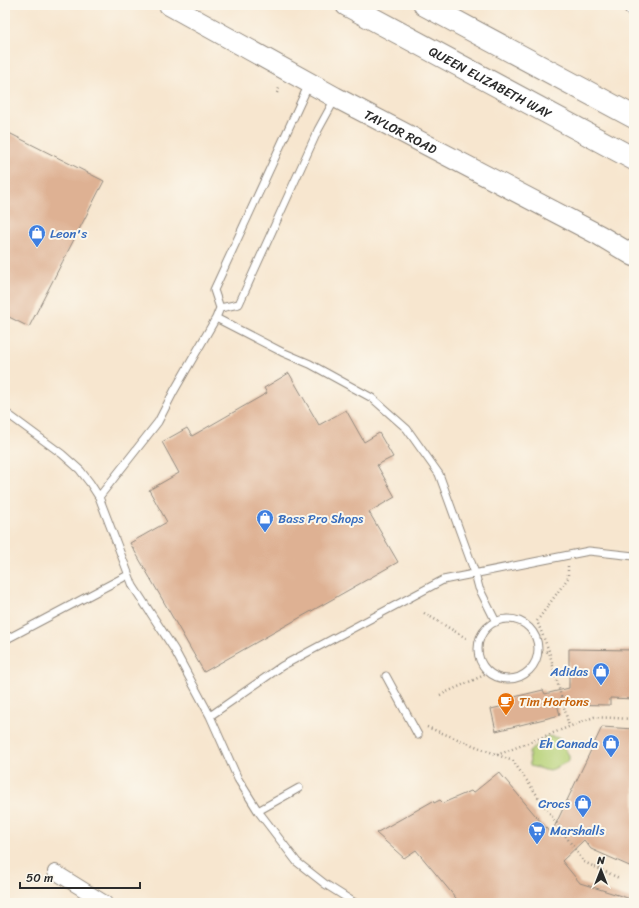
<svg xmlns="http://www.w3.org/2000/svg" width="639" height="908" viewBox="0 0 639 908" font-family="Sriracha,sans-serif">
<rect width="100%" height="100%" fill="#fbf7ec"/>
<filter id="ink" filterUnits="userSpaceOnUse"><feTurbulence type="fractalNoise" baseFrequency=".025" numOctaves="2"/><feDisplacementMap in="SourceGraphic" scale="8" xChannelSelector="R" yChannelSelector="G"/><feConvolveMatrix kernelMatrix="1 2 1 2 8 2 1 2 1" color-interpolation-filters="sRGB"/></filter>
<filter id="wash" filterUnits="userSpaceOnUse"><feTurbulence type="fractalNoise" baseFrequency=".012" numOctaves="4" result="noise"/><feDisplacementMap in="SourceGraphic" scale="16" xChannelSelector="R" yChannelSelector="G"/><feGaussianBlur stdDeviation="0.9" result="paint"/><feColorMatrix in="noise" values="0 0 0 0 0 0 0 0 0 0 0 0 0 0 0 0 0 1.4 0 .05"/><feComposite in="paint" operator="in"/></filter>
<g filter="url(#wash)">
<rect width="100%" height="100%" fill="#f7e6cf"/>
<!-- green -->
<path fill="#b7d278" stroke="#717e52" d="M547 736 560 738 569 756V761L549 771 530 766 529 752Z"/>
<g id="blocks">
<!-- building -->
<path fill="#deb193" d="M5 131 104 181 29 327 5 315Z
M289 373 319 425 346 410 364 442 379 433 393 457 377 465 395 497 369 512 398 562 204 672 130 543 167 522 149 490 179 473 162 442 187 428 192 436 267 393 264 388Z
M569 649 634 650V699L610 698V705L557 704 560 715 496 731 491 709 504 706 502 700 543 690 545 694 569 688Z
M602 727 634 729V868L591 849 584 840 562 861 580 883 634 900V903H460L416 850 404 858 376 833 433 801 434 803 440 800 443 803 471 791 473 793 499 772 551 834Z"/>
</g>
</g>
<g filter="url(#ink)">
<use href="#blocks" fill-opacity="0" stroke="#91887d" stroke-width="1"/>
<g fill="none" stroke-linecap="round" stroke-linejoin="round">
<!-- lane casing -->
<g stroke="#91887d" stroke-width="9">
<path id="lane" d="M220 308 239 304 318 130 335 99
M216 318 282 352 310 364 372 398 407 429 439 474 475 573 479 588 496 622
M5 412 62 454 80 470 90 483 99 497 133 586 174 649 210 716 238 779 258 811 297 862 325 884 355 903
M99 497 158 422 174 391 216 318 220 308 214 290 309 84
M478 649a30 30 0 1 1 60 0a30 30 0 1 1-60 0Z
M5 640 128 575
M386 676 418 735
M210 716 282 666 443 580 589 551 634 556
M258 811 299 788"/>
</g>
<!-- street casing -->
<g stroke="#91887d" stroke-width="16">
<path id="street" d="M55 872 105 903"/>
</g>
<!-- secondary casing -->
<g stroke="#91887d" stroke-width="22">
<g id="secondary">
<path id="s1" d="M169 5 335 97 599 235 634 256"/>
<path d="M633 5 634 6"/>
</g>
</g>
<!-- highway casing -->
<g stroke="#91887d" stroke-width="24">
<g id="highway">
<path id="s2" d="M347 5 634 159"/>
<path d="M425 5 634 117"/>
</g>
</g>
<!-- path -->
<path stroke="#91887d" stroke-width="2.5" stroke-dasharray="1 3" stroke-linecap="butt" d="M277 93 280 86
M568 566V578L537 621 549 651 569 726
M424 613 466 638
M538 653 549 651
M440 695 489 673
M427 727 513 761 584 862 619 878
M497 755 594 717 634 719"/>
<!-- lane -->
<use href="#lane" stroke="#fff" stroke-width="7"/>
<!-- street -->
<use href="#street" stroke="#fff" stroke-width="14"/>
<!-- secondary -->
<use href="#secondary" stroke="#fff" stroke-width="20"/>
<!-- highway -->
<use href="#highway" stroke="#fff" stroke-width="22"/>
</g>
</g>
<!-- icons -->
<defs>
<g id="shop-pin" transform="scale(0.9)"><path d="M0 17L-7.5 6A9.5 9.5 0 1 1 7.5 6Z" fill="#3f7fe0" stroke="#fbf7ec"/><path d="M-5-2.5h2.3a2.7 3.5 0 0 1 5.4 0H5L5.5 6h-11ZM-1.5-2.5h3a1.5 2.3 0 0 0-3 0Z" fill="#fff"/></g>
<g id="cafe-pin" transform="scale(0.9)"><path d="M0 17L-7.5 6A9.5 9.5 0 1 1 7.5 6Z" fill="#e8710a" stroke="#fbf7ec"/><path d="M-5.5-4.5H6V0H3Q3 3.5 0 3.5H-2.5Q-5.5 3.5-5.5 0ZM3-3.2v2h1.7v-2ZM-6 4.5H4V6H-6Z" fill="#fff"/></g>
<g id="supermarket-pin" transform="scale(0.9)"><path d="M0 17L-7.5 6A9.5 9.5 0 1 1 7.5 6Z" fill="#3f7fe0" stroke="#fbf7ec"/><path d="M-6-5.5h2.5l.6 2H6L4.5 2H-2.5L-4.4-4H-6ZM-1.5 3.2a1.3 1.3 0 1 0 .1 0ZM3 3.2a1.3 1.3 0 1 0 .1 0Z" fill="#fff"/></g>
</defs>
<g fill-rule="evenodd">
<use href="#shop-pin" x="37" y="233"/>
<use href="#shop-pin" x="265" y="518"/>
<use href="#shop-pin" x="601" y="671"/>
<use href="#cafe-pin" x="506" y="701"/>
<use href="#shop-pin" x="611" y="743"/>
<use href="#shop-pin" x="583" y="803"/>
<use href="#supermarket-pin" x="537" y="830"/>
</g>
<g text-anchor="middle" stroke-width="4" stroke-linejoin="round" paint-order="stroke">
<!-- street labels -->
<g font-size="13" fill="#2b2b2b" stroke="#fbf7ec">
<text dy="5" stroke="none"><textPath href="#s2" startOffset="163">QUEEN ELIZABETH WAY</textPath></text>
<text dy="5" stroke="none"><textPath href="#s1" startOffset="264">TAYLOR ROAD</textPath></text>
</g>
<!-- shop labels -->
<g font-size="13" fill="#366cbe" stroke="#fbf7ec" text-anchor="start">
<text x="50" y="238">Leon's</text>
<text x="278" y="523">Bass Pro Shops</text>
<text x="588" y="676" text-anchor="end">Adidas</text>
<text x="598" y="748" text-anchor="end">Eh Canada</text>
<text x="570" y="808" text-anchor="end">Crocs</text>
<text x="550" y="835">Marshalls</text>
</g>
<!-- food labels -->
<g font-size="13" fill="#c56008" stroke="#fbf7ec" text-anchor="start">
<text x="519" y="706">Tim Hortons</text>
</g>
</g>
<!-- margin -->
<rect width="639" height="908" fill="none" stroke="#fbf7ec" stroke-width="20"/>
<!-- north arrow -->
<g transform="translate(601 870)" stroke="#fbf7ec" stroke-width="3" paint-order="stroke">
<path d="M0-3L7 15L0 10L-7 15Z" fill="#2b2b2b"/>
<text y="-6" font-size="11" font-weight="bold" text-anchor="middle" fill="#2b2b2b">N</text>
</g>
<!-- scale -->
<path d="M20 882v6h120v-6" fill="none" stroke="#2b2b2b" stroke-width="2"/>
<text x="26" y="882" font-size="12" fill="#2b2b2b" stroke="#fbf7ec" stroke-width="3" paint-order="stroke">50 m</text>
</svg>
